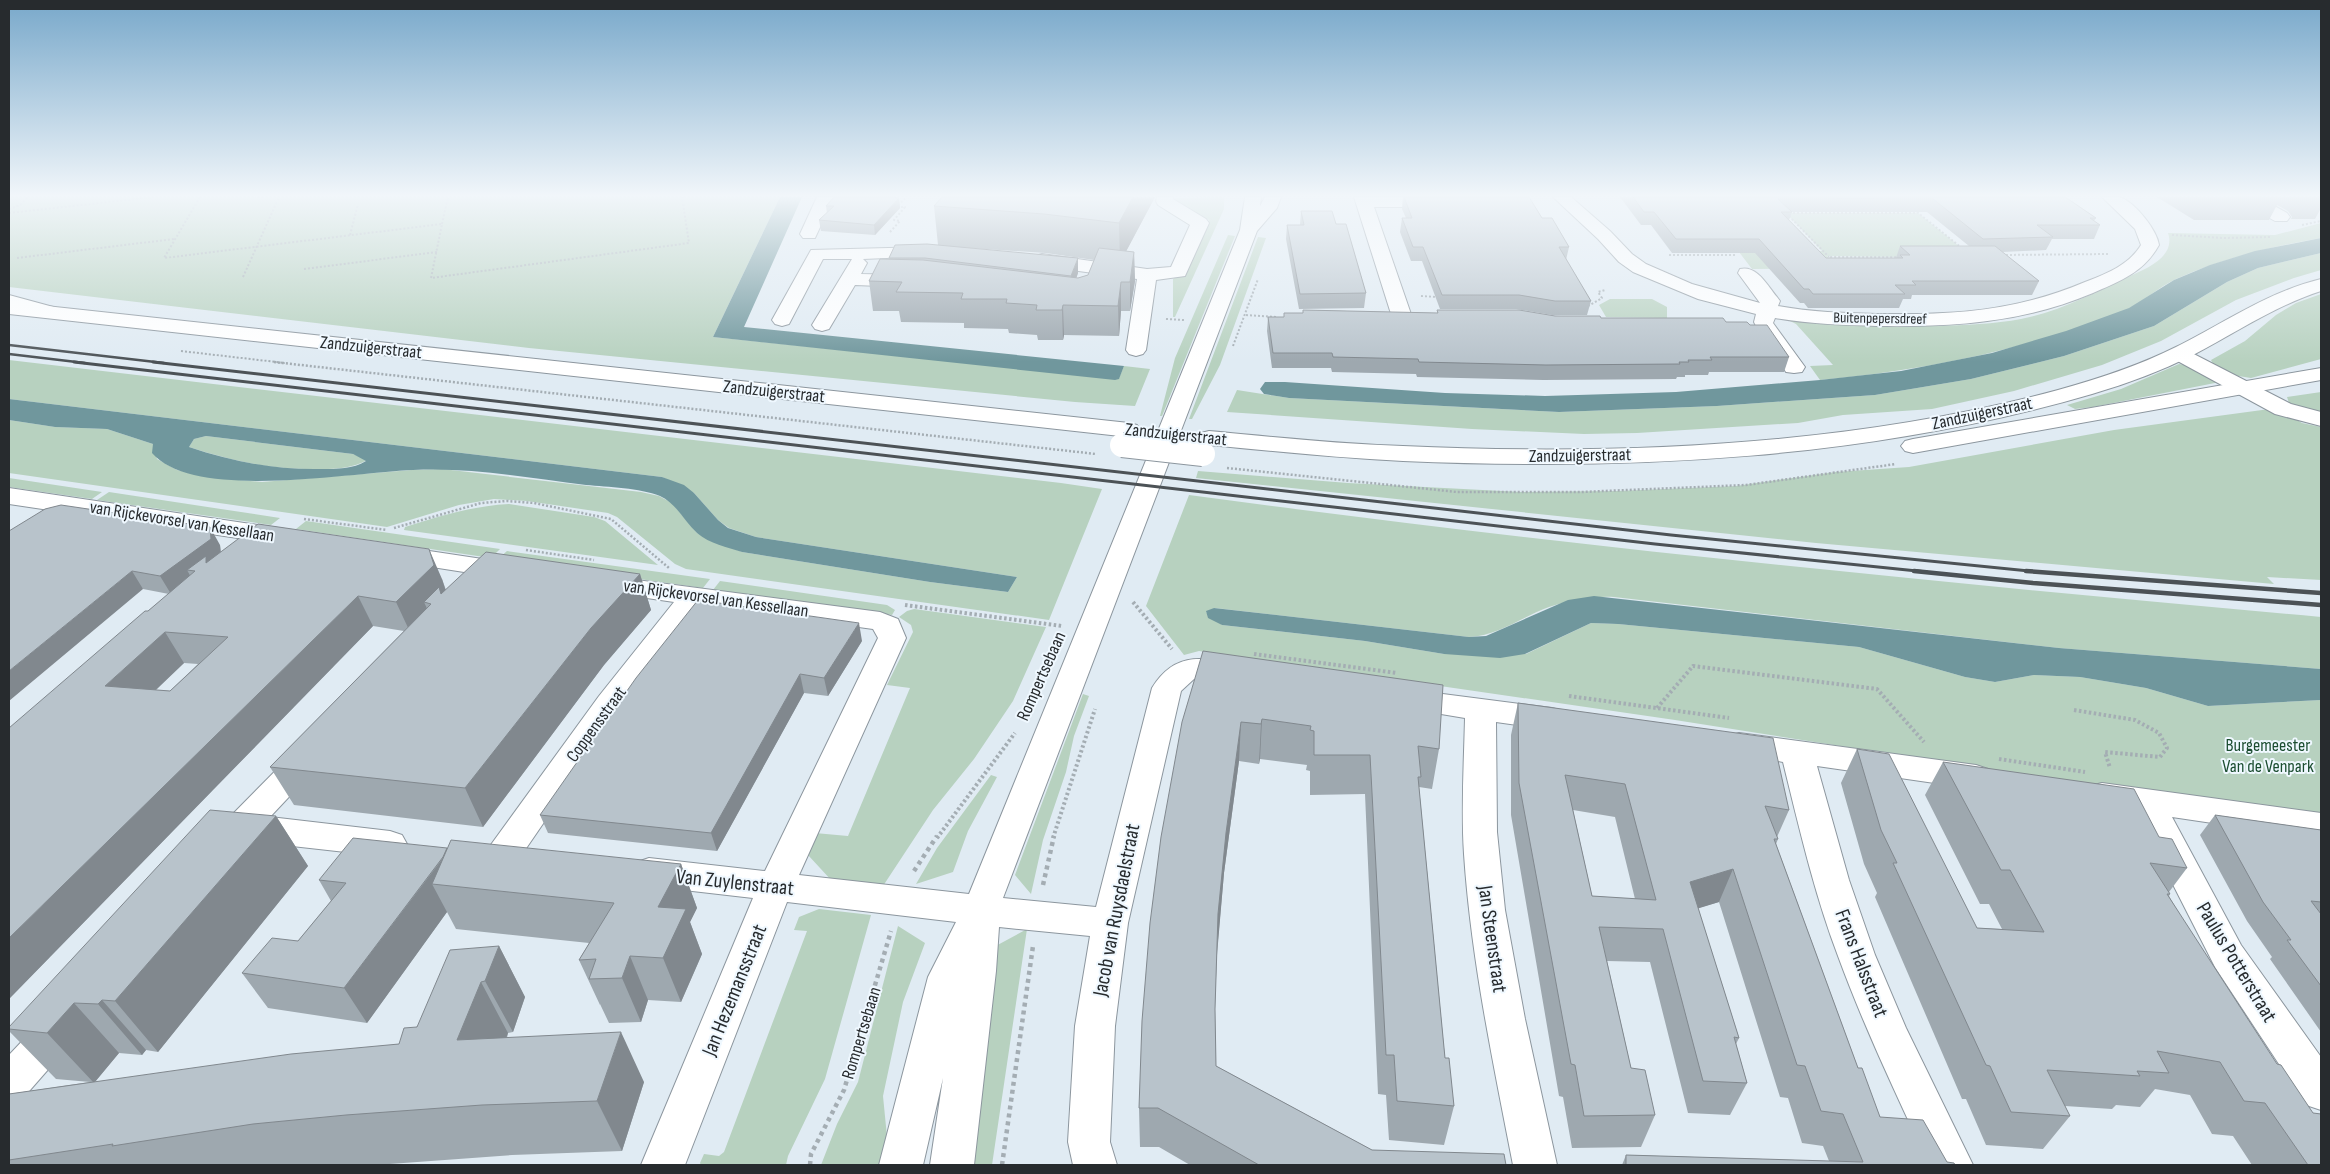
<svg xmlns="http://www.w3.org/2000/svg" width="2330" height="1174" viewBox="0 0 2330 1174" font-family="'Sofia Sans Condensed',sans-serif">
<rect width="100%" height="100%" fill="#e0ebf3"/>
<!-- green -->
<path fill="#b7d1bf" d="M9 197H780L713 337 1119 378 1124 366 1150 369 1135 406 1075 402 529 348 9 287Z
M1224 197V209L1175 317H1173V279L1188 271 1209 220 1176 203 1175 198Z
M1786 213H1918L1974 258 1827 256 1837 268 1752 269 1739 252 1822 251Z
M2321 223V238C2271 247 2223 258 2176 279 2159 287 2145 300 2128 309 2119 313 2109 316 2100 320 2010 353 1916 371 1820 380L1810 366 1833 365 1796 324 1786 319C1859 322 1950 332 2021 319 2059 312 2096 292 2130 276 2148 268 2176 256 2168 233L2275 235Z
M1228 235 1235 236 1162 416H1160L1175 358Z
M1258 237 1266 238 1220 365 1192 419H1189Z
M2321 253V270L2294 278 2236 300 2161 341 2102 365 2014 391 1932 409 1843 415 1798 423 1637 433 1584 434 1472 429 1227 412 1237 390 1289 398 1559 412 1717 406 1875 395 1971 379 2064 356 2154 326 2227 282 2258 268Z
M2321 294V359L2251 378 2232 375 2213 364 2211 360 2245 341 2276 315 2296 303Z
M1610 299H1652L1667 307V318L1606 317 1599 305Z
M9 360 1061 483 1102 489 1049 620 686 569 675 564 617 517 608 513 527 501 494 499 459 505 387 527 9 473V420L55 427 107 429 153 444 157 459 177 470 215 478 262 482 412 470 442 469 641 492 659 496 672 503 697 533 742 552 930 582 1008 592 1017 577 756 537 729 528 718 520 694 493 662 477 9 399Z
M2179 364 2191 366 2220 382 2093 407 2075 409 2067 405 2121 389Z
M2321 392V414L2290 406 2287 397Z
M2277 408 2302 423 2321 427V580L2267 577 2274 584 1816 543 1196 478 1198 471 1348 483 1521 492 1618 491 1736 486 1836 472 1909 467 2114 430Z
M206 436 353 454 367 460C353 468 338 469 322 469 272 470 236 462 189 447L194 439Z
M9 478 102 492 92 499 9 487Z
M109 492 280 518 271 525 97 500Z
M1189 495C1565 546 1943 583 2321 617V669L2059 648 1614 597C1592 596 1570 600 1549 607 1521 617 1500 635 1469 637L1215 608 1206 612 1222 625 1365 641 1444 654H1526L1591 623 1618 624 1859 647 1965 677 1995 682 2034 675 2080 677 2146 688 2208 706 2321 700V816L2070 782 1675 720 1199 651 1184 655 1146 606Z
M509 504 594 517 605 521 658 565 404 530 405 527C440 516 472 506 509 504Z
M306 521 500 549 491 558 296 529Z
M507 551 710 579 703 588 498 559Z
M720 581 887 605 895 610 892 615 713 590Z
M914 609 1046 627 1013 701 974 759 933 810 883 886 832 881 808 855 815 833 848 836 910 688 887 685 913 632 911 625 899 617 907 611Z
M1083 694 1089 696 1074 736 1066 772 1043 840 1031 894 1015 875Z
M991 775 997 777 968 831 953 872 916 884 937 848Z
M819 909 871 915 825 1079 788 1156 786 1165H701L700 1163 704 1154 719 1156 724 1152 807 931 794 930 799 917Z
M898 926 925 943 903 1002 883 1096 889 1157 888 1165H821L837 1124 858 1082Z
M1027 929 992 1165H971L992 948Z"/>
<!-- water -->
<path fill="#70979d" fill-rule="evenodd" d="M780 197H802L744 327 1124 366 1119 379 1115 380 713 337Z
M2321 238V253L2258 268 2227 282 2154 326 2064 356 1971 379 1875 395 1717 406 1559 412 1289 398 1264 394 1260 389 1265 382H1285L1445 393 1545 396 1676 392 1820 380 1901 371 1992 353 2066 331 2129 308 2174 280 2210 265 2255 251Z
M9 399 662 477 684 485 694 493 718 520 728 528 756 537 1017 577 1008 592 930 582 742 552C727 547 710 544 697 533 684 521 677 504 660 496 640 488 608 487 586 485 528 478 471 467 413 470 353 472 194 502 152 453L153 444 107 429 55 427 9 420ZM206 436 353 454 366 461C353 469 337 469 322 469 275 470 234 462 189 447L194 439Z
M1594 596 2059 648 2321 669V700L2208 706 2146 688 2080 677 2034 675 1995 682 1965 677 1859 647 1618 624 1591 623 1525 654 1500 658 1444 654 1365 641 1222 625 1208 618 1206 611 1214 608 1469 637 1486 636 1568 600Z"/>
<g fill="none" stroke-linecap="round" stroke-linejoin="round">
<!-- minor casing -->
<g stroke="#8c969e" stroke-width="2">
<path id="minor" d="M817 197H834L815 238H803L800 234Z
M1157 197H1173V199L1206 219 1209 223 1185 276 1156 280 1146 350 1143 354 1136 356 1129 354 1126 350 1137 279 1042 266 1035 264 1033 260 1035 256 1042 254 1147 269 1171 267 1190 225 1158 205 1156 201Z
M1245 197H1261L1260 206 1265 197H1281L1277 208 1257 231 1003 898 1096 907 1152 688C1176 649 1207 657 1246 668L1250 675 1246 682 1235 685 1194 679 1181 691 1128 923 1115 1026 1110 1142 1117 1165H1073L1068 1142 1075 1026 1090 936 999 927 996 971 974 1165H930L943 1078 923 1165H879L928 977 956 922 787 902 685 1165H641L753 898 649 886 637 882 631 872 637 862 649 858 765 871 878 638 873 629 701 605 621 710 514 866 502 870 490 866 485 856 490 846 599 696 674 602 606 592 596 590 592 584 596 578 606 576 880 612 898 619 906 638 799 875 969 894 1240 230Z
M1354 197H1442L1449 202 1447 206 1441 207H1374L1412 317 1409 321 1402 323 1395 321 1392 317Z
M1553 197H1571L1610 231 1632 254 1646 264 1692 284 1760 303 1738 273 1740 269C1757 265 1767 285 1777 297L1780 301 1778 306C1811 312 1844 313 1877 314 1953 315 2014 312 2085 282 2106 274 2129 265 2141 245L2135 229 2102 197C2108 197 2117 196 2122 198 2136 204 2157 230 2159 245 2144 272 2121 281 2093 293 2022 323 1954 327 1877 326 1843 325 1809 324 1775 318L1773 323 1805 367 1802 372 1794 373 1786 372 1757 328 1754 322 1756 314 1698 299 1633 272 1619 262 1598 239Z
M2237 197H2258L2287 213 2290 217 2287 221H2275L2239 201Z
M927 247 933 248 936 252 933 256 863 259 867 263 861 274 905 275 912 277 915 281 912 285 905 287 855 285 829 329 822 331 815 329 812 325 852 259H823L789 324 782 326 775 324 772 320 811 250Z
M9 295 57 308 60 312 57 316 50 318 9 307Z
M2179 348 2186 350 2291 404 2321 412V426L2275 414 2172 358 2168 354 2172 350Z
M9 488 284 529 293 531 297 537 293 543 284 545 9 504Z
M396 546 509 563 519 565 523 571 519 577 509 579 387 560 383 554 387 548Z
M1404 689 1552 708 1563 711 1568 719 1563 727 1552 730 1496 722 1497 832 1505 910 1525 1019 1557 1165H1513C1493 1062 1471 959 1464 854 1461 809 1464 763 1465 718L1393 706 1389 699 1393 692Z
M1739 733 1976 765 1988 769 1992 777 1988 785 1976 789 1817 766 1849 880 1875 955 1906 1028 1973 1165H1929C1897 1096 1864 1027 1838 956 1814 893 1799 827 1783 762L1728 752 1723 744 1728 736Z
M307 746 318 750 323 758 318 766 270 817 390 831 402 835 407 844 402 853 390 857 248 841C239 851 231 850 219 846L214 837 219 828 296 750Z
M2102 783 2321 813V839L2172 817 2241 945 2321 1057V1110L2306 1105 2215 967 2136 812 2090 804 2085 795 2090 786Z
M59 1011 73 1017 79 1029 73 1041 24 1097 9 1103V1055L45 1017Z"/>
</g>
<!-- major casing -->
<g stroke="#8c969e" stroke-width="2">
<path id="major" d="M2321 279V291C2275 306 2235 333 2193 355 2161 371 2126 384 2092 394 1870 459 1633 471 1403 461 1338 458 1274 451 1209 445L1201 443 1197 438 1201 433 1209 431C1274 437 1338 444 1403 446 1618 456 1850 446 2058 390 2098 379 2138 366 2176 347 2224 323 2268 292 2321 279Z
M9 302 1129 423 1137 425 1141 430 1137 435 1129 437 9 314Z
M2321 368V380L1913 453 1905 451 1901 446 1905 441 1913 439Z"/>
</g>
<!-- path-far3 -->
<path stroke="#a4adb3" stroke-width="2" stroke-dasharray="2 2" stroke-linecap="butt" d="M200 197 164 258 442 224 431 278 689 243 682 197
M257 197H264
M9 209 20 205 28 197
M1917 212 1963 249
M9 213 154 197
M1789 213H1918
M1789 216 1829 257
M442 224 448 197
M2302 225 2321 221
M890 232 900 221 894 220 905 207H897L906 197
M350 235 358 204
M2172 235 2224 238 2271 237
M1669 255H1736
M2002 255 2108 254
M17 258 174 239
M1831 259 1829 257H1900
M304 269 437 252
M243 277 279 197
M1421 296 1437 297
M1588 306 1602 298 1598 292 1605 290
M1246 315 1276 317
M1166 319 1184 320
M1233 346 1258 279
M181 351 285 363"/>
<!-- path-far2 -->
<path stroke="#a4adb3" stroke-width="2.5" stroke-dasharray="2 2" stroke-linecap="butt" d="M274 362 1096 454
M1227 468 1457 492H1581L1746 485 1896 464
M304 519 387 530
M394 528 481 503 507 501 534 503 611 519 669 568
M526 550 594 560"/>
<!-- path-far1 -->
<path stroke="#a4adb3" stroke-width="4" stroke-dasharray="2.5 2.5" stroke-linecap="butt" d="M1133 602 1172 649
M905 605 1062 626
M1254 654 1397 673
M1569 696 1729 718
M1657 708 1693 666 1877 689 1924 742
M2074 710 2135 720 2159 733 2167 748 2160 757 2105 752 2110 768
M1999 759 2085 772
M937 838 1015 733
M1053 838 1095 709"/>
<!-- path -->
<path stroke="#a4adb3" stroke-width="4.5" stroke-dasharray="4 4" stroke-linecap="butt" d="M914 871 937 836
M1043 885 1054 836
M810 1165 811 1154 844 1090 891 931
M1002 1165 1033 946"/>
<!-- minor -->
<use href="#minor" fill="#fff" fill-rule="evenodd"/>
<!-- major -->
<use href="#major" fill="#fff" fill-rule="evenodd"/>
<!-- rail-far2 -->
<path stroke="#4c5256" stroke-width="2.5" d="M9 345 164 363
M9 354 85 363"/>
<!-- rail-far1 -->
<path stroke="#4c5256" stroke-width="3" d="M74 362 1655 544 1927 572
M153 362 1671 535 2038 572"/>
<!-- rail -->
<path stroke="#4c5256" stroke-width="4.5" d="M1914 571 2033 583 2321 605
M2026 571 2321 593"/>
<!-- major-bridge casing -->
<g stroke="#8c969e" stroke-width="26" stroke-linecap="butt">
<path id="major-bridge" d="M1122 445 1203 454"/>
</g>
<!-- major-bridge -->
<use href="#major-bridge" stroke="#fff" stroke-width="24"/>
</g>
<!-- wall -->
<path fill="#9ea8af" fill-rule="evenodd" d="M942 197H1155L1126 251 1134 252 1135 281 1130 311H1121L1119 336 1064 335 1063 340H1038L1037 335 1009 333 1008 329 964 328V323L901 322 899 311H873L869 281 889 259V258L938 245 934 206ZM969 248 1046 253 1094 260 1088 275 1078 278H1076L1078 273Z
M1403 197H1529L1542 218 1569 247 1566 260 1591 301 1587 315H1552L1516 309H1440L1422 261H1411L1400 232 1402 218H1406L1402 209Z
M1620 197H2066L2096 218 2094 221 2100 225 2094 239H2052L2046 250 2002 252 2039 281 2032 295H1912L1911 299H1903L1899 308H1808L1804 303H1800L1755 253H1672L1651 225H1641ZM1792 212H1927L1969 246H1900L1896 258H1826L1789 220Z
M2157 197H2321V208L2315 219H2291L2292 217 2288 211 2277 205 2269 220H2194Z
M899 198 900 208 875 235 821 231 819 220 827 213 826 206Z
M1301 211 1336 224 1366 293 1364 308 1299 309 1286 239 1287 225H1300Z
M1303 310 1437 313V310L1601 318 1726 322 1750 325 1789 357 1784 372H1709L1708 375H1685V377H1677L1676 379 1543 380 1417 377 1416 374 1332 372 1331 368H1272L1267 331 1268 317H1284V313H1303Z
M9 531 220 545 221 552 442 579 446 590 640 574 651 610 604 665 483 827 294 805 270 767 404 631 373 626 9 999 148 611 169 594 143 589ZM184 663 198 664 170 691 156 690Z
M862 641 828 696 804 693 717 851 548 833 540 815Z
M1203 651 1439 749 1432 789 1419 787 1445 1058 1454 1106 1444 1145 1389 1140 1386 1095 1378 1094 1365 794 1310 795V771L1306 770 1307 765 1260 759 1259 764 1239 761 1224 873 1217 951 1215 1009 1216 1066 1372 1150 1506 1165H1190L1159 1147H1140L1139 1108Z
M1518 703 1789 810 1777 837 1778 839 1776 844 1858 1068 1880 1117 1947 1162 1622 1165 1626 1155 1829 1161 1823 1146 1802 1143 1788 1098 1780 1097 1719 902 1698 908 1739 1038 1736 1044 1747 1083 1730 1115 1688 1113 1650 962 1607 961 1631 1068 1655 1115 1641 1147 1572 1148 1563 1097 1559 1096 1511 815V735ZM1573 810 1615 817 1635 899 1592 896Z
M1857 749 1977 928 2002 929 1989 904H1980L1925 795 1943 762 2159 837 2187 868 2169 892 2170 894 2169 896 2321 1165H2252L2233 1136 2212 1134 2190 1095 2155 1089 2140 1107 2116 1105 2112 1109 2065 1106 2070 1116 2043 1149 1986 1145 1966 1099H1962L1875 897 1877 893 1864 864 1841 783Z
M2215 815 2321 830V1032L2270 959 2272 957 2247 921 2200 835Z
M276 816 308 866 158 1052 146 1050 142 1055 119 1053 95 1082 399 1044 499 946 525 997 513 1032 508 1033 507 1038 644 1082 622 1151 512 1155 376 1165H9V1094L90 1082 56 1079 9 1031V1027Z
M447 848 681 864 697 908 690 922 702 954 681 1002 648 1000 641 1022 609 1023 600 1004V1005L579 960 589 943 456 929 447 912 367 1023 268 1008 242 973 298 941 331 901 319 880Z"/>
<!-- shaded-wall -->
<path fill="#81888e" d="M1133 197H1155L1120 263 1119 223Z
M899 198 900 208 875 235 874 225Z
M1134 252 1135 281 1130 311V282Z
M1078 258V273L1072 291 1071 276Z
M1121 282V311L1119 336 1118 306Z
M1063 305 1064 335 1063 340 1062 310Z
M210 527 220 545 221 557 195 571 187 570 192 579 171 594 160 576Z
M429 549 442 579 447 595 431 604 424 602 429 613 410 632 396 602Z
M132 571 143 589 9 701V671Z
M640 574 651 610 604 665 483 827 465 788 591 628Z
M358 596 373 626 9 999V938Z
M859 623 862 641 828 696 824 678Z
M165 632 184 663 127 717 105 686Z
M800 674 804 693 717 851 711 833Z
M1262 719 1260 759 1259 764 1261 724Z
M1241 722 1239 761 1224 873 1217 955 1218 914 1226 833Z
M276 816 308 866 158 1052 115 1001Z
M450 849 432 884 447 912 367 1023 344 988Z
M681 864 697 908 690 922 702 954 681 1002 663 958 658 907Z
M1733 869 1719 902 1677 915 1690 882Z
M499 946 525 997 513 1032 485 981Z
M630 956 648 1000 641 1022 622 978Z
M481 982 508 1033 487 1090 457 1040Z
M102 1000 146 1050 142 1055 98 1004Z
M74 1003 119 1053 94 1083 47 1033Z
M621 1032 644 1082 622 1151 597 1101Z"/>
<!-- building -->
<path fill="#b8c3cb" stroke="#81888e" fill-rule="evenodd" d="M834 197H891L899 198 874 225 819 220 834 206H826Z
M942 197H1133L1119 223 1044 214 934 206Z
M1404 197H1529L1542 218H1552L1569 247H1559L1591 301H1555L1519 295H1442L1423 247H1413L1402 218H1412Z
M1633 197H2065L2096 218H2090L2100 225H2037L2053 237 1983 239 1932 198 1778 199 1792 212H1781L1826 258H1903L1900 255H1910L1900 246H1995L2039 281H1912L1916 285H1895L1905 294H1813L1809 289H1804L1759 239H1676L1654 212H1644Z
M1301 211H1332L1336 224H1346L1366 293 1300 294 1287 225H1304Z
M927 244 1078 258 1071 276 925 258H889L895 245Z
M1099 248 1134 252 1130 282H1121L1118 306 1063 305 1062 310H1036L1037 305 1006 303 1007 299H961L963 293 896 292 902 282 869 281 880 259 923 260 1078 278 1088 275Z
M1303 310 1438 313 1437 310H1519L1555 316H1600L1601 318H1723L1726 322H1747L1750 325H1767L1789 357H1710L1712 360H1688L1689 362H1679L1680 364 1546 365 1419 362 1418 359 1333 357 1332 353H1273L1268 317H1284V313H1303Z
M61 505 210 527 211 539 160 576 132 571 9 671V531L45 509Z
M258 524 429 549 434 565 396 602 358 596 9 938V728L145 611H148L195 571 187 570 206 556V563ZM165 632 228 637 170 691 105 686Z
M486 552 640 574 591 628 465 788 270 767 431 604 424 602 439 587 441 594Z
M698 600 859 623 824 678 800 674 711 833 540 815 636 678Z
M1203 651 1443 685 1439 749 1418 746 1421 777H1418L1445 1058H1449L1454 1106 1397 1101 1394 1055H1386L1370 755H1314V731L1310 730 1311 726 1262 719 1261 724 1241 722 1226 833 1218 914 1215 1009 1216 1066 1372 1150 1504 1154 1506 1165H1259L1158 1108H1139L1142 1021 1150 923 1161 837 1182 722Z
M1518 703 1773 738 1789 810 1765 806 1778 839H1774L1858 1068H1862L1880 1117 1923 1120 1947 1162 1954 1163 1955 1165H1626V1155L1863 1162 1843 1114 1821 1111 1805 1066 1797 1065 1733 869 1690 882 1739 1038 1734 1037 1747 1083 1703 1081 1663 929 1599 927 1631 1068 1645 1070 1655 1115 1584 1116 1575 1065 1571 1064 1519 783ZM1565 775 1625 784 1656 900 1592 896Z
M1857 749 1889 754 1977 928 2044 932 2010 870H2001L1943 762 2134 789 2159 837 2172 839 2187 868 2150 863 2170 894H2167L2277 1064 2281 1065 2313 1113 2321 1114V1165H2308L2265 1103 2244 1101 2220 1062 2157 1051 2169 1073 2137 1071 2140 1076 2047 1070 2070 1116 2011 1112 1990 1066 1986 1065 1893 863H1897L1881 830Z
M210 810 276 816 115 1001 102 1000 98 1004 74 1003 47 1033 9 1029V1027Z
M2215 815 2321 830V902L2311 901 2321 914V986L2287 940H2291L2263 902Z
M353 838 447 848 443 857 344 988 242 973 272 938 298 941 346 883 319 880Z
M451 840 681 864 658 907 686 909 663 958 630 956 622 978 589 979 596 959 579 960 614 903 432 884Z
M499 946 485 981 481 982 457 1040 621 1032 597 1101 482 1105 346 1115 253 1124 112 1146 113 1144 9 1160V1094L291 1054 399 1044 404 1028 417 1027 450 950Z"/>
<!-- sky -->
<linearGradient id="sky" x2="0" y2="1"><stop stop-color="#78a8ca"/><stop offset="0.54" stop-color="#f1f6fa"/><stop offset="1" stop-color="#f1f6fa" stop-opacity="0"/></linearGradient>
<rect width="2330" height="362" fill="url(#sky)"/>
<g text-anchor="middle" stroke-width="4" stroke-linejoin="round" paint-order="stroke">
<!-- far-street labels -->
<g font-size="15" fill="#272b2e" stroke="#eff8ff">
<text transform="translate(1880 318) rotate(1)" y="5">Buitenpepersdreef</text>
</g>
<!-- street labels -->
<g font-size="18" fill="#272b2e" stroke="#eff8ff">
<text transform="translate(371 347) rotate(6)" y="6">Zandzuigerstraat</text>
<text transform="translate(774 391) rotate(6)" y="6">Zandzuigerstraat</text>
<text transform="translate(1982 413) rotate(-12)" y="6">Zandzuigerstraat</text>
<text transform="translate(1176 434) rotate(6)" y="6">Zandzuigerstraat</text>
<text transform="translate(1580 455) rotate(-1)" y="6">Zandzuigerstraat</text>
<text transform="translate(182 521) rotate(9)" y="6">van Rijckevorsel van Kessellaan</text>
<text transform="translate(716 598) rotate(8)" y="6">van Rijckevorsel van Kessellaan</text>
<text transform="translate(1041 676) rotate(-66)" y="6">Rompertsebaan</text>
<text transform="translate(596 724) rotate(-54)" y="6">Coppensstraat</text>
<text transform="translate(861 1033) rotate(-73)" y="6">Rompertsebaan</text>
</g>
<!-- park labels -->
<g font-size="18" fill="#1b4d30" stroke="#eff8ff">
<text x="2268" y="751">Burgemeester<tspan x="2268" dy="21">Van de Venpark</tspan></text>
</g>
<!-- near-street labels -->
<g font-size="21" fill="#272b2e" stroke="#eff8ff">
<text transform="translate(735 882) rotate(6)" y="7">Van Zuylenstraat</text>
<text transform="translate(1116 910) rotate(-79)" y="7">Jacob van Ruysdaelstraat</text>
<text transform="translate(1493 939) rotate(82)" y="7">Jan Steenstraat</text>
<text transform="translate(2237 962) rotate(59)" y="7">Paulus Potterstraat</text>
<text transform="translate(1862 963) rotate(69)" y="7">Frans Halsstraat</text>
<text transform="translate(734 990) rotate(-68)" y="7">Jan Hezemansstraat</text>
</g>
</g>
<!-- border -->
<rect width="2330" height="1174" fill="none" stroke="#272b2e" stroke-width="20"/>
</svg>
